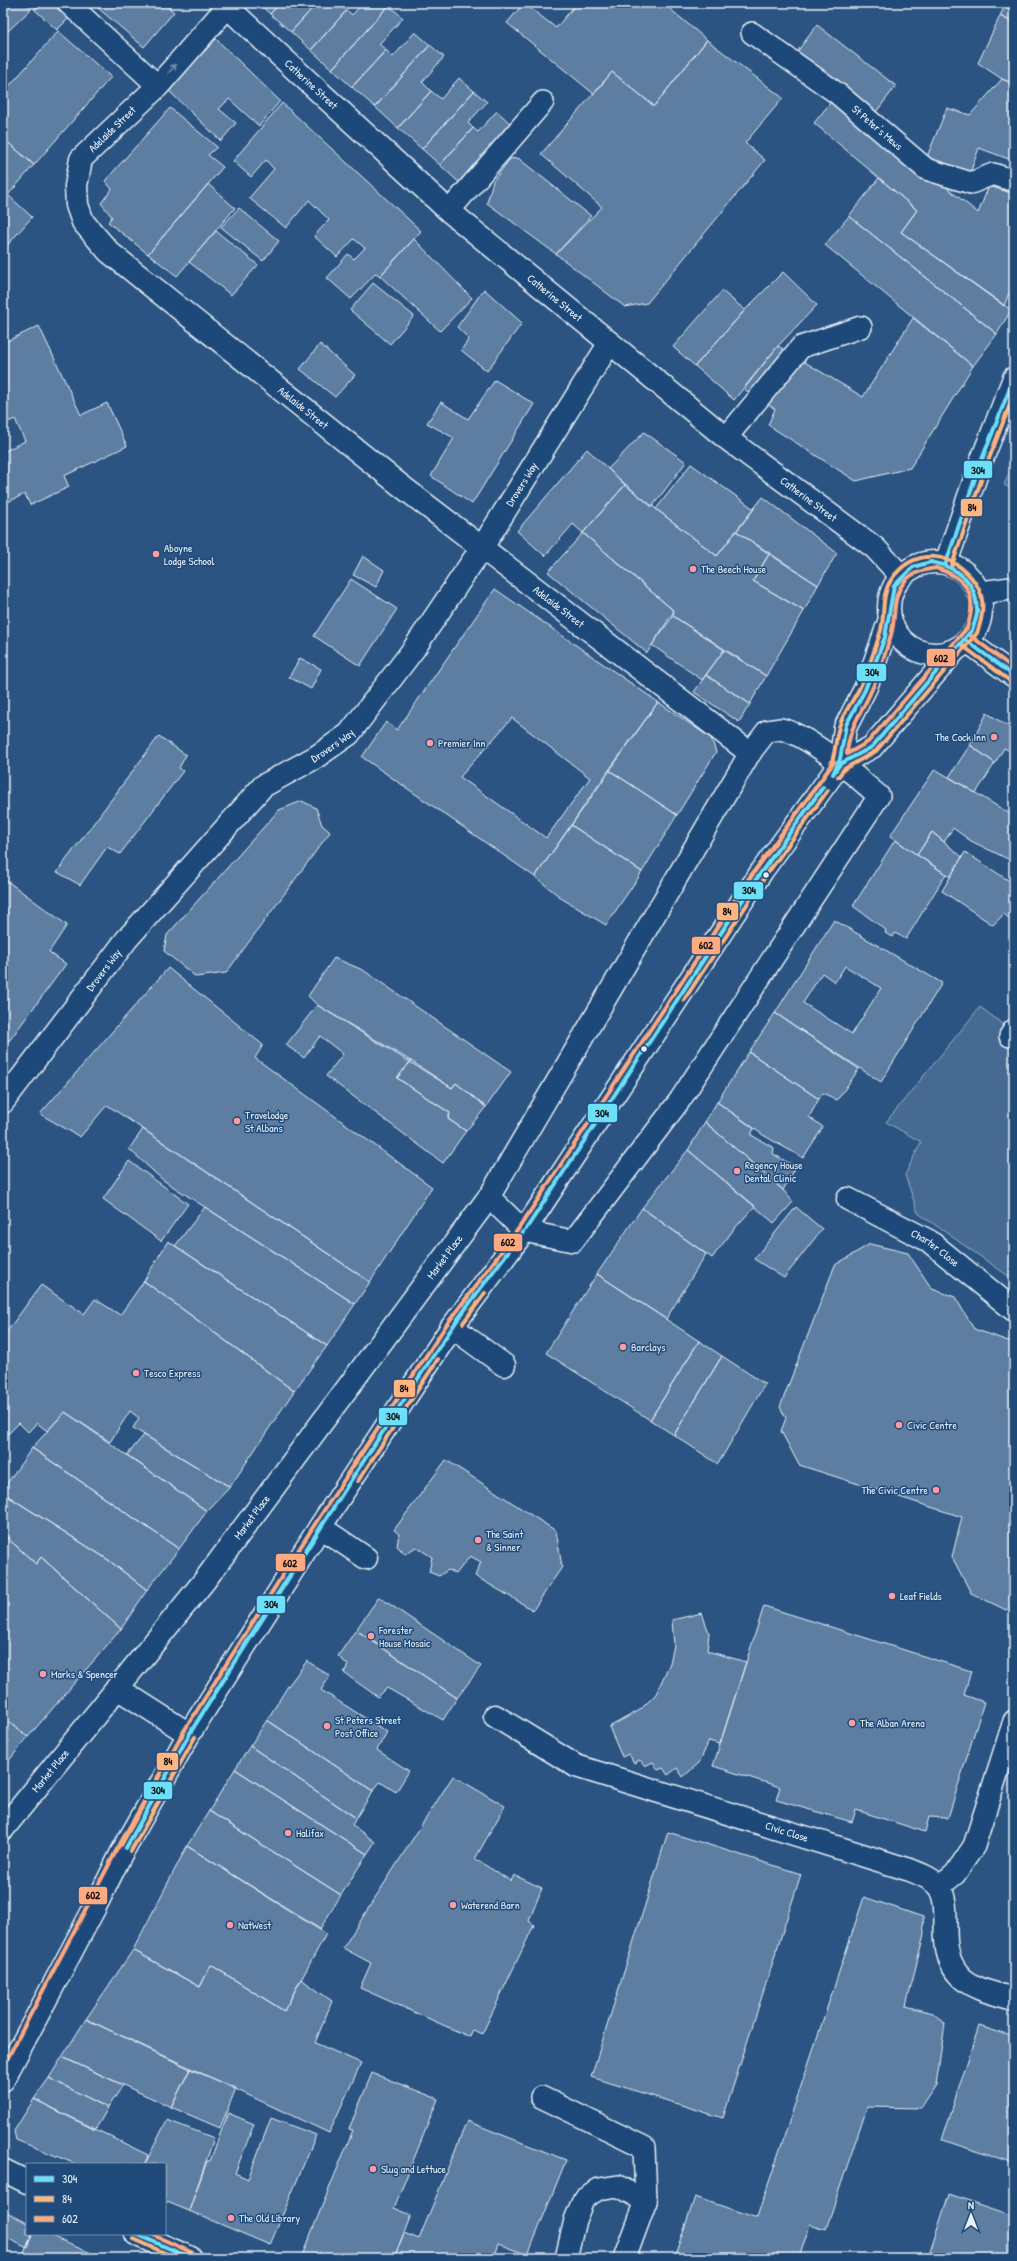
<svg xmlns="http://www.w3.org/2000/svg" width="1017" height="2261" viewBox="0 0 1017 2261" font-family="'Patrick Hand',sans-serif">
<rect width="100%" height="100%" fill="#2b5482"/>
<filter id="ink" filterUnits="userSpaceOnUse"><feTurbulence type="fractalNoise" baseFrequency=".025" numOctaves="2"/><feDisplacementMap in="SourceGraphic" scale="8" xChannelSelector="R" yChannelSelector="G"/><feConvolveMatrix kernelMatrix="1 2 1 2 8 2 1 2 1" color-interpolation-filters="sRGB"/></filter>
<g filter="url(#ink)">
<!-- green -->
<path fill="#476b93" stroke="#98aec6" d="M1014 461V497L1013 489 1004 485Z
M980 1007 1014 1032V1280L918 1213 905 1175 921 1142 886 1122Z"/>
<!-- building -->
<path fill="#5d7da1" stroke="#e8f1f8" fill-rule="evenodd" d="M3 3H25L31 9 3 36Z
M41 3H84L57 30 34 9Z
M92 3H164L174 12 144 47Z
M258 3H280L270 14Z
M280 3H317L291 32 270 14Z
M317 3H342L341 5 347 10 311 50 291 32Z
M363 3H387L389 5 332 69 311 50 347 10 352 15Z
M524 3 556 28 577 3H663L707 40 654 106 612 72 594 94 507 23Z
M1006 3H1014V23L1000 16Z
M389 5 403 18 379 44 386 50 352 87 332 69Z
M1000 16 1014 23V84L1002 79 978 63Z
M817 25 896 86 876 112 797 52Z
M58 31 111 77 34 165 3 138V93Z
M415 32 430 45 375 107 352 87 386 50 393 57Z
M216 39 280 101 259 126 229 99 219 109 236 123 221 141 168 90Z
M707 40 783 98 745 143 765 160 647 303 625 307 556 254 602 207 541 154 612 72 654 106Z
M430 45 444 57 422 82 431 91 398 128 375 107Z
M459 78 474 91 422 149 398 128 431 91 441 99Z
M1002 79 1014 84V161L979 148 970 173 926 159 947 108 970 115Z
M474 91 487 102 468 123 473 128 440 165 422 149Z
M835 97 978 213 989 186 1014 194V280L1004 306 901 232 917 210 814 123Z
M282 103 421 231 380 276 376 273 351 299 327 278 348 254 354 259 365 248 354 239 337 257 314 236 329 220 309 200 286 228 249 198 274 169 266 160 251 177 233 161Z
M170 108 217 147 208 155 223 167 148 254 108 222 112 217 101 203 112 189 105 181Z
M497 111 515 128 463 186 440 165 473 128 478 132Z
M3 138 34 165 8 195 32 217 3 250Z
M518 158 591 216 556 254 487 203 493 181 510 159Z
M879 178 917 210 901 232 1011 310 997 334 849 216Z
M208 184 235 208 177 276 148 254Z
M239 208 279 241 263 261 221 227Z
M849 216 997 334 973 366 825 245Z
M216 231 258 265 231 295 189 262Z
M414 239 472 298 440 331 380 276Z
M783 272 817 305 778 346 734 400 695 366 745 310Z
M373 283 414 316 390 344 350 310Z
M484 289 522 323 487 371 461 350 469 339 457 327Z
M722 291 745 310 695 366 673 347Z
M913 318 973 366 910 468 856 481 768 425 775 409 744 389 778 346 863 397Z
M39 326 81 415 107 403 127 446 64 476 69 487 30 505 25 494 3 504V447L5 451 25 441 15 419 3 424V343Z
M320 344 355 375 335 397 300 369Z
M495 380 534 404 472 504 431 476 454 438 427 423 441 402 468 419Z
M644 432 686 462 652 507 608 469Z
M587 449 625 485 583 533 573 524 545 556 517 531Z
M691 464 754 509 717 556 656 509Z
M625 485 717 556 736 531 769 554 753 581 804 611 766 676 673 616 674 611 583 533Z
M763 497 837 553 818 585 736 531Z
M583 533 674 611 647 653 548 572Z
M769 554 818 585 804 611 753 581Z
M363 556 384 570 376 587 353 575Z
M351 579 397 609 360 666 314 636Z
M495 589 658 702 535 877 362 757 386 722 397 730ZM512 718 590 778 546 838 460 777Z
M673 616 724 650 702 680 652 645Z
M724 650 766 676 750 704 706 675Z
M300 658 321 669 311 689 289 677Z
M706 675 750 704 739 722 694 692Z
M658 702 711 738 716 752 677 815 609 770Z
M987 713 1014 730V753L1004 748 995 763 970 745Z
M159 736 186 755 179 768 183 771 120 854 107 847 80 885 57 872Z
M970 745 995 763 976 793 949 777Z
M935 769 1014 816V862L971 841 953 828 944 842 932 832 917 855 890 836Z
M609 770 677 815 642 872 571 825Z
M302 801 316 808 322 825 330 832 226 973 196 977 164 951 167 935 279 810Z
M571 825 642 872 606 925 564 900 535 877Z
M932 832 962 857 950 877 917 855Z
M895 840 946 874 906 939 895 933 893 937 885 933 886 930 853 906Z
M965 852 1014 884V895L1011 900 1014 902V923L1004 914 993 925 942 891Z
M3 878 67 925 49 952 66 964 9 1041 3 1036Z
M834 920 942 983 881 1082 775 1013ZM845 966 881 988 852 1034 803 1003 822 973 835 982Z
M334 958 363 970 511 1072 486 1107 456 1083 452 1088 317 1005 308 996Z
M168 968 263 1045 255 1058 432 1187 370 1282 107 1105 80 1137 40 1114Z
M317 1005 411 1061 397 1078 450 1113 448 1119 466 1131 443 1163 326 1076 343 1054 320 1036 304 1058 286 1045Z
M775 1013 859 1069 837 1100 823 1093 819 1099 749 1052Z
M749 1052 819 1099 809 1117 823 1127 803 1158 763 1135 717 1102Z
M411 1061 452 1088 456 1083 486 1107 466 1131 448 1119 450 1113 397 1078Z
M717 1102 754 1128 751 1135 774 1148 773 1154 796 1167 783 1190 705 1122Z
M705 1122 783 1190 793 1202 774 1223 688 1150Z
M143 1129 370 1282 355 1304 163 1180 129 1149Z
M688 1150 755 1206 734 1229 712 1258 642 1208Z
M129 1161 188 1204 161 1241 103 1199Z
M205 1207 355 1304 327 1346 175 1246Z
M796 1207 822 1229 784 1278 754 1259Z
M642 1208 706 1254 666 1319 597 1274Z
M168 1241 327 1346 294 1391 144 1281Z
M870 1244 908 1253 932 1289 955 1297 974 1329 1014 1343V1605L1006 1610 971 1593 952 1557 962 1517 799 1465 781 1431 786 1418 780 1407 835 1265Z
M597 1274 699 1341 650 1420 546 1353Z
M144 1281 294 1391 230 1487 133 1428 139 1418 130 1411 110 1442 65 1412 47 1431 37 1423 28 1432 19 1423 7 1435 3 1432V1337L41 1285 84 1314 95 1299 120 1315Z
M699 1341 722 1356 674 1435 650 1420Z
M722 1356 765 1384 718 1464 674 1435Z
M65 1412 207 1511 179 1549 32 1448Z
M144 1435 230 1487 207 1511 127 1455Z
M32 1448 179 1549 147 1590 107 1559 3 1493V1489Z
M446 1460 556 1531 562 1567 533 1610 475 1576 481 1562 470 1556 456 1574 448 1570 439 1576 429 1572 432 1557 416 1547 405 1554 397 1546 399 1534 394 1530Z
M3 1493 107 1559 147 1590 121 1629 41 1557 36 1564 3 1534Z
M3 1534 36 1564 41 1557 121 1629 28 1737 3 1718Z
M379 1597 481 1666 457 1698 356 1630Z
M764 1606 971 1671 964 1695 984 1702 948 1818 929 1817 925 1832 856 1810 852 1822 776 1800 780 1787 713 1766Z
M702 1613 709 1633 707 1651 746 1662 720 1744 709 1741 699 1763 683 1777 677 1768 668 1775 663 1768 658 1770 653 1762 645 1766 640 1760 634 1763 629 1754 622 1757 609 1727 640 1710 656 1694 670 1663 674 1645 672 1620Z
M356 1630 457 1698 443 1720 387 1688 378 1697 344 1673 348 1665 338 1656Z
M307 1661 330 1676 321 1690 387 1732 377 1750 409 1771 396 1792 380 1782 373 1791 267 1720 288 1686Z
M3 1718 28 1737 3 1768Z
M267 1720 373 1791 356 1818 250 1746Z
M250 1746 356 1818 352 1825 375 1842 367 1854 235 1769Z
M235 1769 367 1854 341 1895 209 1811Z
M453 1776 505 1806 475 1859 511 1881 514 1875 542 1888 529 1921 534 1925 482 2034 473 2030 470 2037 360 1988 371 1963 343 1948Z
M209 1811 341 1895 320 1929 187 1846Z
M668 1832 801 1874 723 2118 591 2077Z
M187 1846 326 1934 284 2011 211 1965 200 1987 133 1950Z
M864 1897 923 1917 924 1934 906 2006 933 2013 945 2024 936 2085 921 2108 867 2107 826 2229 810 2224 799 2258H674L695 2197 757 2218Z
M133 1950 200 1987 211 1965 284 2011 301 1979 332 2001 315 2043 361 2063 329 2133 86 2019Z
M86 2019 190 2069 171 2107 62 2057Z
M979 2026 1014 2037V2163L942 2140Z
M62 2057 123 2085 108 2108 49 2078Z
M190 2069 236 2088 220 2128 171 2107Z
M372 2073 438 2099 394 2208 411 2215 394 2258H301L353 2130 349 2129Z
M49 2078 108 2108 95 2130 34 2099Z
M34 2099 148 2155 145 2164H76L16 2140 14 2131Z
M228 2113 254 2124 235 2173 248 2179 271 2118 316 2135 270 2245 189 2211 207 2161H210Z
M167 2120 214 2138 189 2211 165 2201V2164H145Z
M467 2121 566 2160 528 2255 498 2244 493 2258H394L404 2233 419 2239Z
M949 2194 1014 2216V2258H928Z
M3 2210 27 2223V2234H32L27 2248 7 2238 3 2246Z
M32 2234H49L71 2245 104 2258H22Z"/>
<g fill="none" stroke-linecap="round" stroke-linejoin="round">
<!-- lane casing -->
<g stroke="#e8f1f8" stroke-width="24">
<g id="lane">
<path d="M68 3 158 86"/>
<path id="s1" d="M752 33 838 94 926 169 971 183 993 174 1014 181"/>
<path d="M449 211 543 102"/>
<path d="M726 438 801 347 861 327"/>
<path d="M781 729C811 736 854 775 879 796L680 1100 573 1241 524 1231 489 1197 750 753 767 731Z"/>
<path d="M1010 1036 1014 1030"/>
<path d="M939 1887 955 1874 974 1846 1014 1721"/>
<path d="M541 2097 644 2147 646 2201 625 2258"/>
<path d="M566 2258 575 2220 584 2198 599 2189 618 2186 646 2201"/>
</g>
</g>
<!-- street casing -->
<g stroke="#e8f1f8" stroke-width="25">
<g id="street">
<path id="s2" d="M227 7 158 86 81 159 76 186 77 205 83 222 109 252 400 485 750 753"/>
<path d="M978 593 1014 588"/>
<path id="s3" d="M3 1102 127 939 263 786 316 757 349 734 413 650 483 546 609 344"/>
<path id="s4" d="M848 1199 929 1241 1014 1310"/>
<path d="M452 1327 504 1365"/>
<path d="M320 1527 366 1558"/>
<path d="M117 1688 189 1734"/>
<path id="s5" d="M495 1716 576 1766 910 1870C920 1874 932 1878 939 1887 954 1910 934 1950 961 1977 974 1990 997 1994 1014 1999"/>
<path id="s6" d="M3 1829 205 1580 489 1197"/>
</g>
</g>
<!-- secondary casing -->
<g stroke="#e8f1f8" stroke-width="25">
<path id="secondary" d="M3 2170 27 2182
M136 2234 191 2258"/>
</g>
<!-- primary casing -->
<g stroke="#e8f1f8" stroke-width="25">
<g id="primary">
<path id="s7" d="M223 3 449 211 726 438 875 548 901 576"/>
<circle cx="935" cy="608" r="46"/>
<path d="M946 563 979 467 1014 378"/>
<path d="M967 641 1014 676"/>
<path d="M840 764 845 728 866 687 890 619"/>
<path d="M3 2080 95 1907 121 1854 189 1734 320 1527 452 1327 524 1231 762 871 840 764 872 747 955 650"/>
</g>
</g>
<!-- lane -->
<use href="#lane" stroke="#1f4a7a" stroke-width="21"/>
<!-- street -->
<use href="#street" stroke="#1f4a7a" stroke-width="22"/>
<!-- secondary -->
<use href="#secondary" stroke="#1f4a7a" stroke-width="22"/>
<!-- primary -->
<use href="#primary" stroke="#1f4a7a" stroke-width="22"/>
<!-- bus-1 casing -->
<g stroke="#1f4a7a" stroke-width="7">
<path id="bus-1" d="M931 562C957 567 976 580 977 609 978 616 974 624 972 630L872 747 840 764 833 774 840 759 846 725 865 690 885 637 894 586 913 567Z
M946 563 979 467 1014 378
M967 641 1014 676
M679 997 752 885 823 787
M679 997 762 871 823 787
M526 1229 679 997
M526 1229 679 997
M480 1289 523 1232
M480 1289 523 1232
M458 1319 480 1289
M458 1319 480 1289
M433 1356 458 1319
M433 1356 458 1319
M353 1477 433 1356
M353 1477 433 1356
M190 1733 253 1632 353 1477
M190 1733 353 1477
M126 1848 190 1733
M126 1848 190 1733
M136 2234 191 2258"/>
</g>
<!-- bus-2 casing -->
<g stroke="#1f4a7a" stroke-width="7">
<path id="bus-2" d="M952 565 985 469 1014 394
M963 646 1010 681
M828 770C837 756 834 740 840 724 844 712 853 701 859 689 868 671 875 649 881 630 885 613 881 595 891 580 915 545 955 552 976 584 986 599 983 617 977 633L876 751 844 769 838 777
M674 994 747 881 819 783
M684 1000 767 874 828 790
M453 1316 476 1286
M463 1323 485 1293
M347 1474 428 1353
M358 1481 438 1359
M121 1845 185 1730
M131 1851 195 1737
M134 2239 176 2258"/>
</g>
<!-- bus-3 casing -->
<g stroke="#1f4a7a" stroke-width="7">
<path id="bus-3" d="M936 568C968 578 978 596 967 628L868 742 847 754C849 726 862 713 872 689 880 672 885 653 891 635 896 618 892 599 902 585 909 573 923 570 936 568Z
M971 636 1014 669
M3 2067 116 1851 184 1731 315 1524 447 1324 519 1228 757 868 834 762
M151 2234 193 2253"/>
</g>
<!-- bus-1 -->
<use href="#bus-1" stroke="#6ddff8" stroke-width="4"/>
<!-- bus-2 -->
<use href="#bus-2" stroke="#ffb580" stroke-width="4"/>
<!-- bus-3 -->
<use href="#bus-3" stroke="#ffa980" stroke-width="4"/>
</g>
<!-- one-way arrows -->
<defs><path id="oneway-shaft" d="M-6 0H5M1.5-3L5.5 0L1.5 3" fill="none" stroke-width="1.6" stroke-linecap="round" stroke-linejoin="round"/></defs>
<use stroke="#6f8dac" href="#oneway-shaft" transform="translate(172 69) rotate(-49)"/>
</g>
<!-- markers -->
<g fill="#ff9aa2" stroke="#1f4a7a" stroke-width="1.5">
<circle cx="156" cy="554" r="4"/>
<circle cx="693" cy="569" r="4"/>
<circle cx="994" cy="737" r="4"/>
<circle cx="430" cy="743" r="4"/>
<circle cx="237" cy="1121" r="4"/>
<circle cx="737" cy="1171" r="4"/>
<circle cx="623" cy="1347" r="4"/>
<circle cx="136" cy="1373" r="4"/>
<circle cx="899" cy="1425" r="4"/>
<circle cx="936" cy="1490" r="4"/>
<circle cx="478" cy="1540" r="4"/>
<circle cx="892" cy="1596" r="4"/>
<circle cx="371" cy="1636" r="4"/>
<circle cx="43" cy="1674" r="4"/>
<circle cx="852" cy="1723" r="4"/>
<circle cx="327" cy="1726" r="4"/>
<circle cx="288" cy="1833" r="4"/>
<circle cx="453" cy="1905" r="4"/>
<circle cx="230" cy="1925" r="4"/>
<circle cx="373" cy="2169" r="4"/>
<circle cx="231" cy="2218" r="4"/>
</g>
<g fill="#e8f1f8" stroke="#1f4a7a" stroke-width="1.5">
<circle cx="766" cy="875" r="3.5"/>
<circle cx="644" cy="1049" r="3.5"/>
</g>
<g text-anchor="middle" stroke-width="3" stroke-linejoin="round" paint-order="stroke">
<!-- street labels -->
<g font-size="11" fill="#e8f1f8" stroke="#1f4a7a">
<text dy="4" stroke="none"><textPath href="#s7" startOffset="120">Catherine Street</textPath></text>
<text dy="4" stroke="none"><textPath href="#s1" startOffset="157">St Peter's Mews</textPath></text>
<text transform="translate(112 129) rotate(-44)" y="4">Adelaide Street</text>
<text dy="4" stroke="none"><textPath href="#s7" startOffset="444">Catherine Street</textPath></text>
<text dy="4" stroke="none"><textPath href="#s2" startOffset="564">Adelaide Street</textPath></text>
<text dy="4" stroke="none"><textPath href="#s3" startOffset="814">Drovers Way</textPath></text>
<text dy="4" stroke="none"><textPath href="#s7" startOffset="768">Catherine Street</textPath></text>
<text dy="4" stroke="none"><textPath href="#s2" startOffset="888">Adelaide Street</textPath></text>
<text dy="4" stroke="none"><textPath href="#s3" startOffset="490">Drovers Way</textPath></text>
<text dy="4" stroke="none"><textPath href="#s3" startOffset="166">Drovers Way</textPath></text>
<text dy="4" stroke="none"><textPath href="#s4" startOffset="100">Charter Close</textPath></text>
<text dy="4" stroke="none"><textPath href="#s6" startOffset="723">Market Place</textPath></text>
<text dy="4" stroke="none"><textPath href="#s6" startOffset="399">Market Place</textPath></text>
<text dy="4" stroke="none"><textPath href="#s6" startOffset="75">Market Place</textPath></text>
<text dy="4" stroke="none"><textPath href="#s5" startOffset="316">Civic Close</textPath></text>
</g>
<!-- poi labels -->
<g font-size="11" fill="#e8f1f8" stroke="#1f4a7a" text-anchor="start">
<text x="164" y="552">Aboyne<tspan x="164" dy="13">Lodge School</tspan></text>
<text x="701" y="573">The Beech House</text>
<text x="986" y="741" text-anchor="end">The Cock Inn</text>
<text x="438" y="747">Premier Inn</text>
<text x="245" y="1119">Travelodge<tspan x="245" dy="13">St Albans</tspan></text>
<text x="745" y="1169">Regency House<tspan x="745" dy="13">Dental Clinic</tspan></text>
<text x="631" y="1351">Barclays</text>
<text x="144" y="1377">Tesco Express</text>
<text x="907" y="1429">Civic Centre</text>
<text x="928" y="1494" text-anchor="end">The Civic Centre</text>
<text x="486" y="1538">The Saint<tspan x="486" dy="13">&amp; Sinner</tspan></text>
<text x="900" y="1600">Leaf Fields</text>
<text x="379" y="1634">Forester<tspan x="379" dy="13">House Mosaic</tspan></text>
<text x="51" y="1678">Marks &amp; Spencer</text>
<text x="335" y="1724">St Peters Street<tspan x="335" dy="13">Post Office</tspan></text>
<text x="860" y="1727">The Alban Arena</text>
<text x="296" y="1837">Halifax</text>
<text x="461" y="1909">Waterend Barn</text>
<text x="238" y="1929">NatWest</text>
<text x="381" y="2173">Slug and Lettuce</text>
<text x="239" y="2222">The Old Library</text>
</g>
</g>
<g stroke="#1f4a7a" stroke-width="1.5">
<rect x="963" y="460" width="30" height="19" rx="4" fill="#6ddff8"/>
<rect x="960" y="498" width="23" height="19" rx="4" fill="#ffb580"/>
<rect x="926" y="648" width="30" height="19" rx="4" fill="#ffa980"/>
<rect x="856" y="663" width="31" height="19" rx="4" fill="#6ddff8"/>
<rect x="733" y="881" width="31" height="19" rx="4" fill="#6ddff8"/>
<rect x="716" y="902" width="23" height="19" rx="4" fill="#ffb580"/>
<rect x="691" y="936" width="30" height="19" rx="4" fill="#ffa980"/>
<rect x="587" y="1103" width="31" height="20" rx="4" fill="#6ddff8"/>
<rect x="493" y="1233" width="30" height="19" rx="4" fill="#ffa980"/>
<rect x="393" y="1379" width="23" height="19" rx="4" fill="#ffb580"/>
<rect x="378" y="1407" width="30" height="19" rx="4" fill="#6ddff8"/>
<rect x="275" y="1553" width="31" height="19" rx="4" fill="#ffa980"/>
<rect x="256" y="1595" width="30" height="19" rx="4" fill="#6ddff8"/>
<rect x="156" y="1752" width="23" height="19" rx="4" fill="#ffb580"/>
<rect x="143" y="1781" width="30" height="19" rx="4" fill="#6ddff8"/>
<rect x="78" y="1886" width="30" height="19" rx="4" fill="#ffa980"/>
</g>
<g font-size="11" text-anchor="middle" font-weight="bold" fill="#111">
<text x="978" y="474">304</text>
<text x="972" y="511">84</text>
<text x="941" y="662">602</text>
<text x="872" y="676">304</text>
<text x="749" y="894">304</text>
<text x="727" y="915">84</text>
<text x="706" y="949">602</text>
<text x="602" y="1117">304</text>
<text x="508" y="1246">602</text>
<text x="404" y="1392">84</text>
<text x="393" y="1420">304</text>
<text x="290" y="1567">602</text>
<text x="271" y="1608">304</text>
<text x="168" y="1765">84</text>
<text x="158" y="1794">304</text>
<text x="93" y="1899">602</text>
</g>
<!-- margin -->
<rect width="1017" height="2261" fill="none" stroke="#1f4a7a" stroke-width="16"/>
<rect x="8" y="8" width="1001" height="2245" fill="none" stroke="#e8f1f8" stroke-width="1.5" filter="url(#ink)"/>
<!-- legend -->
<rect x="26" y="2163" width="140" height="72" fill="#1f4a7a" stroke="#6f8dac"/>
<rect x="34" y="2176" width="20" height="6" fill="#6ddff8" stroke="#6f8dac"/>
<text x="62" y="2183" font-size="12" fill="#e8f1f8">304</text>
<rect x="34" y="2196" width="20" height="6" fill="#ffb580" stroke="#6f8dac"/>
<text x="62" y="2203" font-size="12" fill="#e8f1f8">84</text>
<rect x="34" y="2216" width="20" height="6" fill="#ffa980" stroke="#6f8dac"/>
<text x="62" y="2223" font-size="12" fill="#e8f1f8">602</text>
<!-- north arrow -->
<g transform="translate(971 2215)" stroke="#1f4a7a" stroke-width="3" paint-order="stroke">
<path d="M0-3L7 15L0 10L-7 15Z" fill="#e8f1f8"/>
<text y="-6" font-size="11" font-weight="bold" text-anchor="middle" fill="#e8f1f8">N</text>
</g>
</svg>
